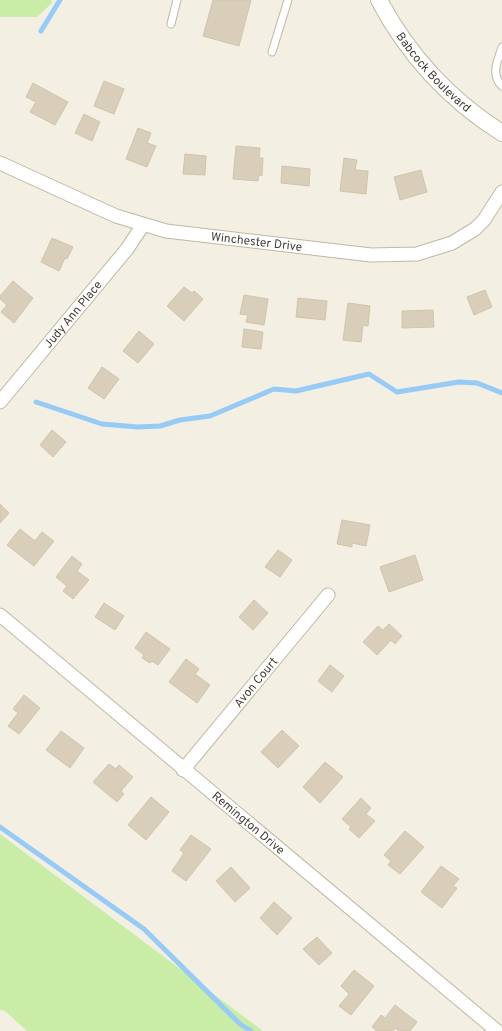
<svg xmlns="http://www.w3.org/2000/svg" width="502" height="1031" viewBox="0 0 502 1031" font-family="Overpass,sans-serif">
<rect width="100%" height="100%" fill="#f3efe3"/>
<!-- green -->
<path fill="#c9eca7" d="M0 0H51L52 3 37 17H0Z
M0 834 263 1031H27L5 1011 0 1010Z"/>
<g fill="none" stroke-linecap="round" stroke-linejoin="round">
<!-- stream -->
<path stroke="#98caf6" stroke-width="5" d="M41 31 60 0
M36 402 102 424 138 427 160 426 180 420 210 416 274 389 296 391 369 374 397 392 459 382 477 383 502 393
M0 827 144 929 240 1024 251 1031"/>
</g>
<!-- building -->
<path fill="#d9ceba" stroke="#d1c4aa" d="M213 0H251L239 46 203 36Z
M104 81 124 89 114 114 94 106Z
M33 83 68 102 55 125 30 112 36 102 26 97Z
M84 114 100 122 92 141 75 133Z
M138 128 151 133 147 143 156 146 147 167 126 159Z
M236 146 260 148 259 158H263L262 176 259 175 258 181 233 179Z
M185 154 206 156 205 175 183 174Z
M344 158 357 160 355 170 368 171 366 194 340 191Z
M282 166 310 169 309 186 281 183Z
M421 170 427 192 400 200 394 177Z
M52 238 73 247 67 259 65 258 59 271 41 262Z
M13 281 33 298 14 323 1 312 7 305 0 299V296Z
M184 287 192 293 194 291 203 299 184 321 167 306Z
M485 290 492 307 474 315 467 297Z
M244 295 268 299 264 325 246 322 248 315 240 314Z
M298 298 327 301 325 320 296 317Z
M348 303 370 306 368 326 363 325 361 342 343 340Z
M433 310 434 327 402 328V311Z
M244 329 263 332 261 349 242 347Z
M139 331 154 344 138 363 123 351Z
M102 367 119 379 104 399 88 388Z
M52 430 66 442 53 457 40 445Z
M0 504 9 513 0 523Z
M342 520 370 525 366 546 352 543V547L337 544Z
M20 529 35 541 42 532 54 541 34 566 7 545Z
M278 550 292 560 280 577 265 567Z
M415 555 423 580 389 592 380 567Z
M72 556 82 564 77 571 89 580 73 599 63 591 67 586 56 577Z
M254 600 268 613 253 630 239 617Z
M104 603 124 616 115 630 95 617Z
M389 624 402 636 395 644 391 640 377 655 363 642 378 626 383 630Z
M146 632 170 649 158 665 152 661 150 663 142 658 144 655 135 648Z
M186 659 199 669 195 674 210 685 197 703 169 682Z
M330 665 344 676 332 692 318 681Z
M24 695 40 708 19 734 8 726 18 713 13 709Z
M282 730 299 746 278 768 261 752Z
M61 731 84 748 70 768 46 750Z
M325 762 343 777 320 803 303 787Z
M109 764 116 769 119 765 133 777 121 791 124 794 117 802 93 782Z
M151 797 169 812 146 840 128 825Z
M361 798 371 808 366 814 375 821 359 838 349 829 351 827 342 819Z
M405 831 424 847 400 874 388 865 391 861 384 855Z
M191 835 211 849 186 881 172 871 184 853 180 850Z
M441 866 459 879 453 886 457 888 442 908 421 892Z
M231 867 250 888 235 902 216 881Z
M274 902 292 918 277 935 260 918Z
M317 937 332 953 319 965 303 949Z
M354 970 374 986 351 1015 339 1006 349 994 341 986Z
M395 1005 417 1022 410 1031H399L395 1028 393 1031H377L372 1027 381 1015 385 1018Z"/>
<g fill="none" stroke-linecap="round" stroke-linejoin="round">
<!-- service casing -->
<g stroke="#bfb8a5" stroke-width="9">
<path id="service" d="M171 24 177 0
M502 47C498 61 490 74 502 86
M272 52 288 0"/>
</g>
<!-- minor casing -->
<g stroke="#bfb8a5" stroke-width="15">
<g id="minor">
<path id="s1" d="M0 163 116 216 166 231 371 255 417 254 452 243 475 229 484 220 502 192"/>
<path id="s2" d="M0 402 127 249 143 225"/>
<path id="s3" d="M0 615 497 1031"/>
<path id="s4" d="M183 770 328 595"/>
</g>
</g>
<!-- tertiary casing -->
<g stroke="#bfb8a5" stroke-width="18">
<g id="tertiary">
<path id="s5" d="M379 0C408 55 450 100 502 133"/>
</g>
</g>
<!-- service -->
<use href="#service" stroke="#fff" stroke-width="7"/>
<!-- minor -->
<use href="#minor" stroke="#fff" stroke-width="13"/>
<!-- tertiary -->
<use href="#tertiary" stroke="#fff" stroke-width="16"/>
</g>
<g text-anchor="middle" stroke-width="4" stroke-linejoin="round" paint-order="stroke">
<!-- street labels -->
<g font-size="12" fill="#453f33" stroke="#fff">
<text dy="4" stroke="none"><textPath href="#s5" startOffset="91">Babcock Boulevard</textPath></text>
<text dy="4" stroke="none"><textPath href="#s1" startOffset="271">Winchester Drive</textPath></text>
<text dy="4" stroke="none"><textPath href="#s2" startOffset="114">Judy Ann Place</textPath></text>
<text dy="4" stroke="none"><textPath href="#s4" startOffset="114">Avon Court</textPath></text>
<text dy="4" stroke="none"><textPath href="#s3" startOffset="324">Remington Drive</textPath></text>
</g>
</g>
</svg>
